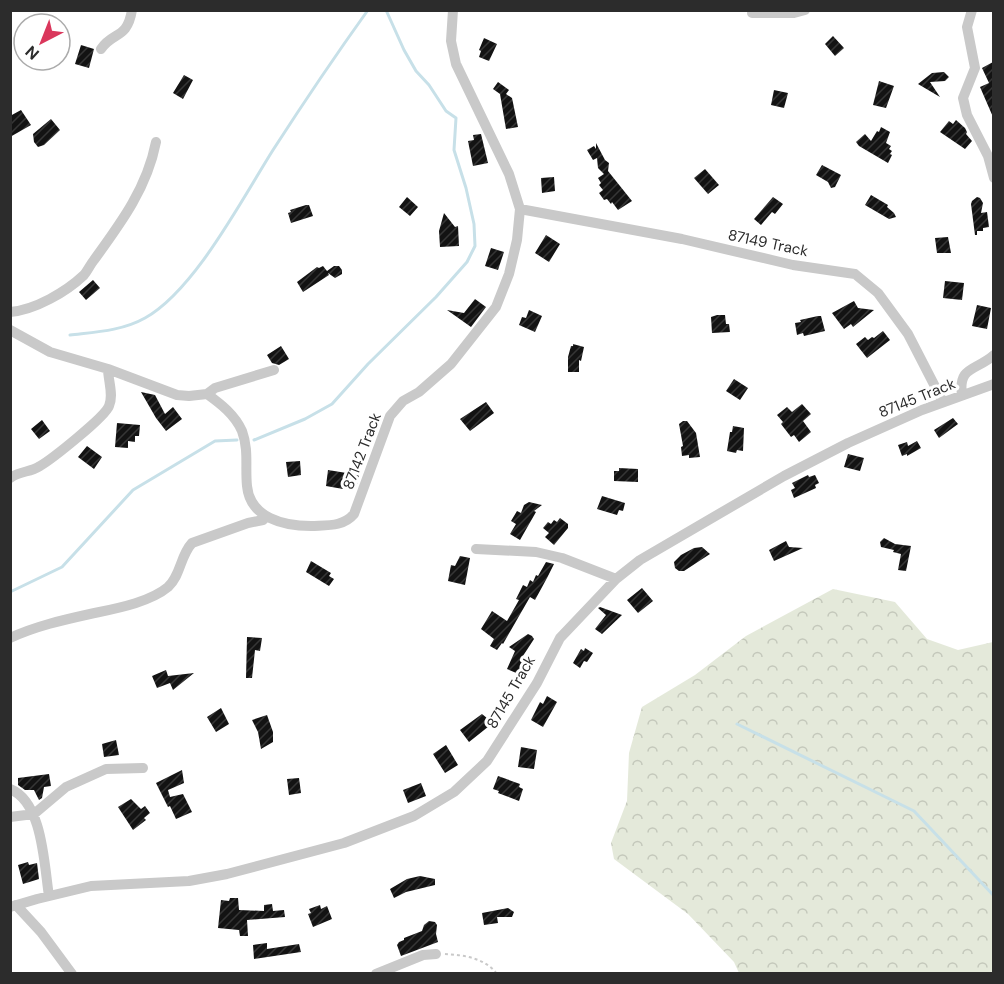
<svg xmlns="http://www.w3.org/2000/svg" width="1004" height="984" viewBox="0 0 1004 984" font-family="'DM Sans',sans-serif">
<defs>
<pattern id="forest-crowns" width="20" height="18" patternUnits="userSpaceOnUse" patternTransform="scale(1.5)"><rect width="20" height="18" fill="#e4e9da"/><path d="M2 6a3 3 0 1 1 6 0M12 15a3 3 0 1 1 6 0" fill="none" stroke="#c4c8bb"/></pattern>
<pattern id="building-hatch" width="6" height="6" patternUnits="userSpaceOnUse" patternTransform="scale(1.5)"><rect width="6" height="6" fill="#131313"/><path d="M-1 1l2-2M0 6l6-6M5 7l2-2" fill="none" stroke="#363636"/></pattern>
</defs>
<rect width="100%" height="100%" fill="#fff"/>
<!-- forest -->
<path fill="url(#forest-crowns)" d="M833 589 895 602 927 639 958 650 993 642V973H739L734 962 688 914 614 859 611 843 627 801 629 753 642 707 695 675 746 636Z"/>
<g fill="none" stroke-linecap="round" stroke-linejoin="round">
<!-- stream -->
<path stroke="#c7e0e8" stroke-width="3" d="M70 335C95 332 122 331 145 318 195 290 242 199 273 150 304 102 335 56 368 10
M254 440 305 419 332 404 368 364 436 297 467 262 475 246 474 224 466 188 454 150 456 118 446 111 429 85 416 71 404 50 386 10
M10 592 62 567 133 490 215 441 237 440
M737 724 914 811 994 896"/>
</g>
<!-- building -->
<path fill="url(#building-hatch)" d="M833 36 844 48 835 56 825 44Z
M484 38 497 44 489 61 479 57 481 51 479 50Z
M81 45 94 49 89 68 75 64Z
M993 62V117L980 87 989 83 982 68Z
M944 72 949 77 945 81 930 82 940 97 918 84 932 73Z
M184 75 193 80 183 99 173 93Z
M879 81 894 86 886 108 873 105Z
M498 82 509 90 506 94 512 98 518 127 506 129 500 94 493 89Z
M774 90 788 93 784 108 771 105Z
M21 110 31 125 10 137V116Z
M51 119 60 130 44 145 38 147 34 142 33 134Z
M956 120 965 128 967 132 966 134 972 141 965 149 940 132 949 121 953 124Z
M881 127 890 132 886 143 891 146 889 149 892 151 890 154 892 155 888 163 859 146 856 142 865 134 871 141 877 131 879 132Z
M481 134 488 163 473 166 468 141 474 140 473 135Z
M596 143 605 160 609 163 608 171 632 201 618 210 612 202 611 204 607 199 604 200 599 193 603 190 599 185 601 183 598 178 604 174 598 168 597 158 593 160 587 150 594 146 596 149Z
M822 165 841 175 835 187 831 188 828 182 816 175Z
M705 169 719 185 708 194 694 178Z
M554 177 555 191 542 193 541 178Z
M871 195 888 205 887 207 894 213 896 217 889 219 865 205Z
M407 197 418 207 410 216 399 207Z
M773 197 783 204 775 214 772 212 761 225 754 219Z
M977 197 980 198 983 203 981 213 987 212 989 227 983 228V231H977V235H975L971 204 972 201Z
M306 205H309L313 216 291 223 288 213 291 212 290 210Z
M444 213 455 227 458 226 459 246 440 247 439 231Z
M546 235 560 244 549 262 535 253Z
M948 237 951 253H937L935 238Z
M491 248 504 252 498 270 485 266Z
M323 266 327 271 334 266H339L342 270V274L335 278 328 273 329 275 303 292 297 282 317 267 319 268Z
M93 280 100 288 86 300 79 292Z
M945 281 964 283 962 300 943 298Z
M475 299 486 307 471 327 447 310 464 313Z
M854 301 858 308 874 310 853 327 851 324 844 329 832 313Z
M977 305 991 308 987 329 972 326Z
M529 310 542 316 535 332 519 325 522 317 526 318Z
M717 315H725L726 324H729L730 332 712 333 711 317Z
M818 316H821L825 331 804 336 803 333 797 335 795 323 801 322 800 320Z
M883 331 890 340 867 358 856 344 865 337 868 340 872 337 874 338Z
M573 344 584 347 581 361 579 360V372H568V357L571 346H573Z
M281 346 289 359 279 365 272 363 267 355Z
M734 379 748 388 740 400 726 391Z
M141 392 155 395 165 414 173 407 182 419 166 431 156 418Z
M486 402 494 413 470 431 460 419Z
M802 404 811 414 803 421 811 432 799 442 794 435 791 437 781 424 783 422 777 415 787 407 792 412Z
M953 418 958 424 939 438 934 430Z
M42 420 50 431 39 439 31 429Z
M683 421H687L696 433 700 457 689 458V455L682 456 681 447 683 446 679 424Z
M117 423 140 425 139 436H135V442L128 441V448L115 447Z
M733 426 744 428 743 451 737 450 736 453 727 451 730 432H732Z
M917 441 921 448 907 456V454L902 456 898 445 907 442 908 446Z
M87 446 102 457 94 469 78 457Z
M848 454 864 458 860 471 844 467Z
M300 461 301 475 288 477 286 462Z
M619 468 638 469V482L614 481V471H619Z
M328 470 359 475 357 484 344 482 343 489 326 486Z
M808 475 809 477 815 475 819 483 815 485 816 488 794 498 791 490 795 488 792 483Z
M602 496 625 503 623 511 619 510 617 515 597 509Z
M529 502 542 505 534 511 536 512 520 540 510 534 516 524 511 521 517 511 521 513 524 505Z
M560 518 568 524V528L554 545 545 537 549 533 543 528 548 522 551 524 554 520 557 522Z
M884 538 895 544 911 546 906 571 898 570 901 554 893 552 894 550 881 547 880 542Z
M786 541 789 547 803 548 774 561 769 550Z
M702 547 710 554 684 571H679L675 568 674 562 681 555 694 548Z
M460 556 470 558 465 585 448 581 451 565 455 566Z
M311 561 331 573 329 576 334 579 329 586 306 572Z
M546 562 554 564 547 578 535 600 530 597 503 644 502 643 497 650 490 646 494 639 481 629 492 611 507 621 519 600 516 599 523 585 527 587 530 580 533 582 536 575 538 576Z
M642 588 653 601 638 613 627 600Z
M600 607 622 615 602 634 595 629 606 615 598 608Z
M528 634 532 636 534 639 521 659 527 662 521 675 507 669 515 651 509 647Z
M247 637 262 638 260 651 255 650 252 678H246Z
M585 648 593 653 587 662 584 661 580 668 573 663 581 649 584 651Z
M166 670 168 676 194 673 173 690 170 683 157 688 152 676Z
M547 696 557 702 543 727 531 720 540 702 543 704Z
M221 708 229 724 216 732 207 717Z
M482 714 493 723 469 742 460 730Z
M267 715 273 732V742L261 749 258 732 252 720Z
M116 740 119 755 104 757 102 744Z
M446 745 458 765 445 773 433 754Z
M521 747 537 750 534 769 518 767Z
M182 770 184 783 168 790 170 797 183 794 192 812 176 819 170 806 168 807 156 783Z
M49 774 51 786 44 787 42 798 39 800 34 790H25L18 785V778Z
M498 776 520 784 519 787 523 789 519 801 498 793 499 791 493 789Z
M299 778 301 793 289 795 287 779Z
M421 783 426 796 408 803 403 790Z
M131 799 141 809 145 806 150 813 144 818 146 820 133 830 118 807Z
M28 862 29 865 37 863 39 879 23 884 18 865Z
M420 876 435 879V885L406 892 394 898 390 889 407 879Z
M230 898H238L239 910 264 911V905L272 904 273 911 284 910 285 917 247 920 248 936H240L239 930 218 928 221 900 229 901Z
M320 905 321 909 327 906 332 919 313 927 308 914 311 913 309 909Z
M508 908 514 912 512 917H497L498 923 484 925 482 913Z
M429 921 435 922 437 925 436 934 438 942 401 956 397 945 399 942 404 940V938L422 931 424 925Z
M267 943V949L299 944 301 952 254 959 253 945Z"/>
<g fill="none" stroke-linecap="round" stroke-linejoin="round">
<!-- path -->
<path stroke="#c9c9c9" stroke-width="2" stroke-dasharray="3 3" stroke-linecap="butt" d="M445 954C464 955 485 958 497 974"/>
<!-- minor -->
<path stroke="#c9c9c9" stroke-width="10" d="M972 10 967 27 975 68 963 98 967 115 988 156 994 178
M752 13H794L805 10
M101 49C113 31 127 40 132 10
M520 209 682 239 793 265 855 274 878 293 908 334 943 402
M10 312C35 310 66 292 84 275 88 270 90 265 94 260 121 223 147 188 156 142
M10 330 50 352 108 369 177 395 189 396 207 394C221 404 235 415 242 431 249 450 245 467 247 486 250 518 284 526 311 526 327 525 343 527 354 514L390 416 403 401 419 392 451 364 496 307 509 274 517 240 520 209 509 174 456 64 451 41 453 10
M207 394 215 388 274 370
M962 395C958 366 976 371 994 355
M10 478C22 470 29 473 40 466 52 459 105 417 109 406 114 395 108 380 108 369
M476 549 536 552 562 558 616 579
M10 638C36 626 63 620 90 614 113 609 149 603 168 587 181 575 180 556 192 543L248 523 263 520 266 517
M10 789C43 802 44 865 49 896
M10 817 34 814 66 787 106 769 143 768
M16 905 41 932 72 974
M10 907 37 899 91 886 189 881 227 874 344 843 414 816 454 792 487 761 537 683 560 638 616 579 640 560 784 476 848 443 922 410 994 384
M376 974 423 955 436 954"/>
</g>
<g text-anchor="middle" stroke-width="6" stroke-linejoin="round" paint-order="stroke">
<!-- street labels -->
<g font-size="15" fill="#2c2c2c" stroke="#fff">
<text transform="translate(768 243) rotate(12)" y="5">87149 Track</text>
<text transform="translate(917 398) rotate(-22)" y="5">87145 Track</text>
<text transform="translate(362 451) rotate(-69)" y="5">87142 Track</text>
<text transform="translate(511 692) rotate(-60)" y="5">87145 Track</text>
</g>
</g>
<!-- border -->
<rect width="1004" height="984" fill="none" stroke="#2c2c2c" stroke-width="24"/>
<!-- north arrow -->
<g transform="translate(42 42) rotate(222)"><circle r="28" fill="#ffffff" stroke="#ababab" stroke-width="1.5"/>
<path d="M0-4.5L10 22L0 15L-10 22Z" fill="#da375c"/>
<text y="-9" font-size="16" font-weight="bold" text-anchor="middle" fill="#2c2c2c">N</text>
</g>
</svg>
